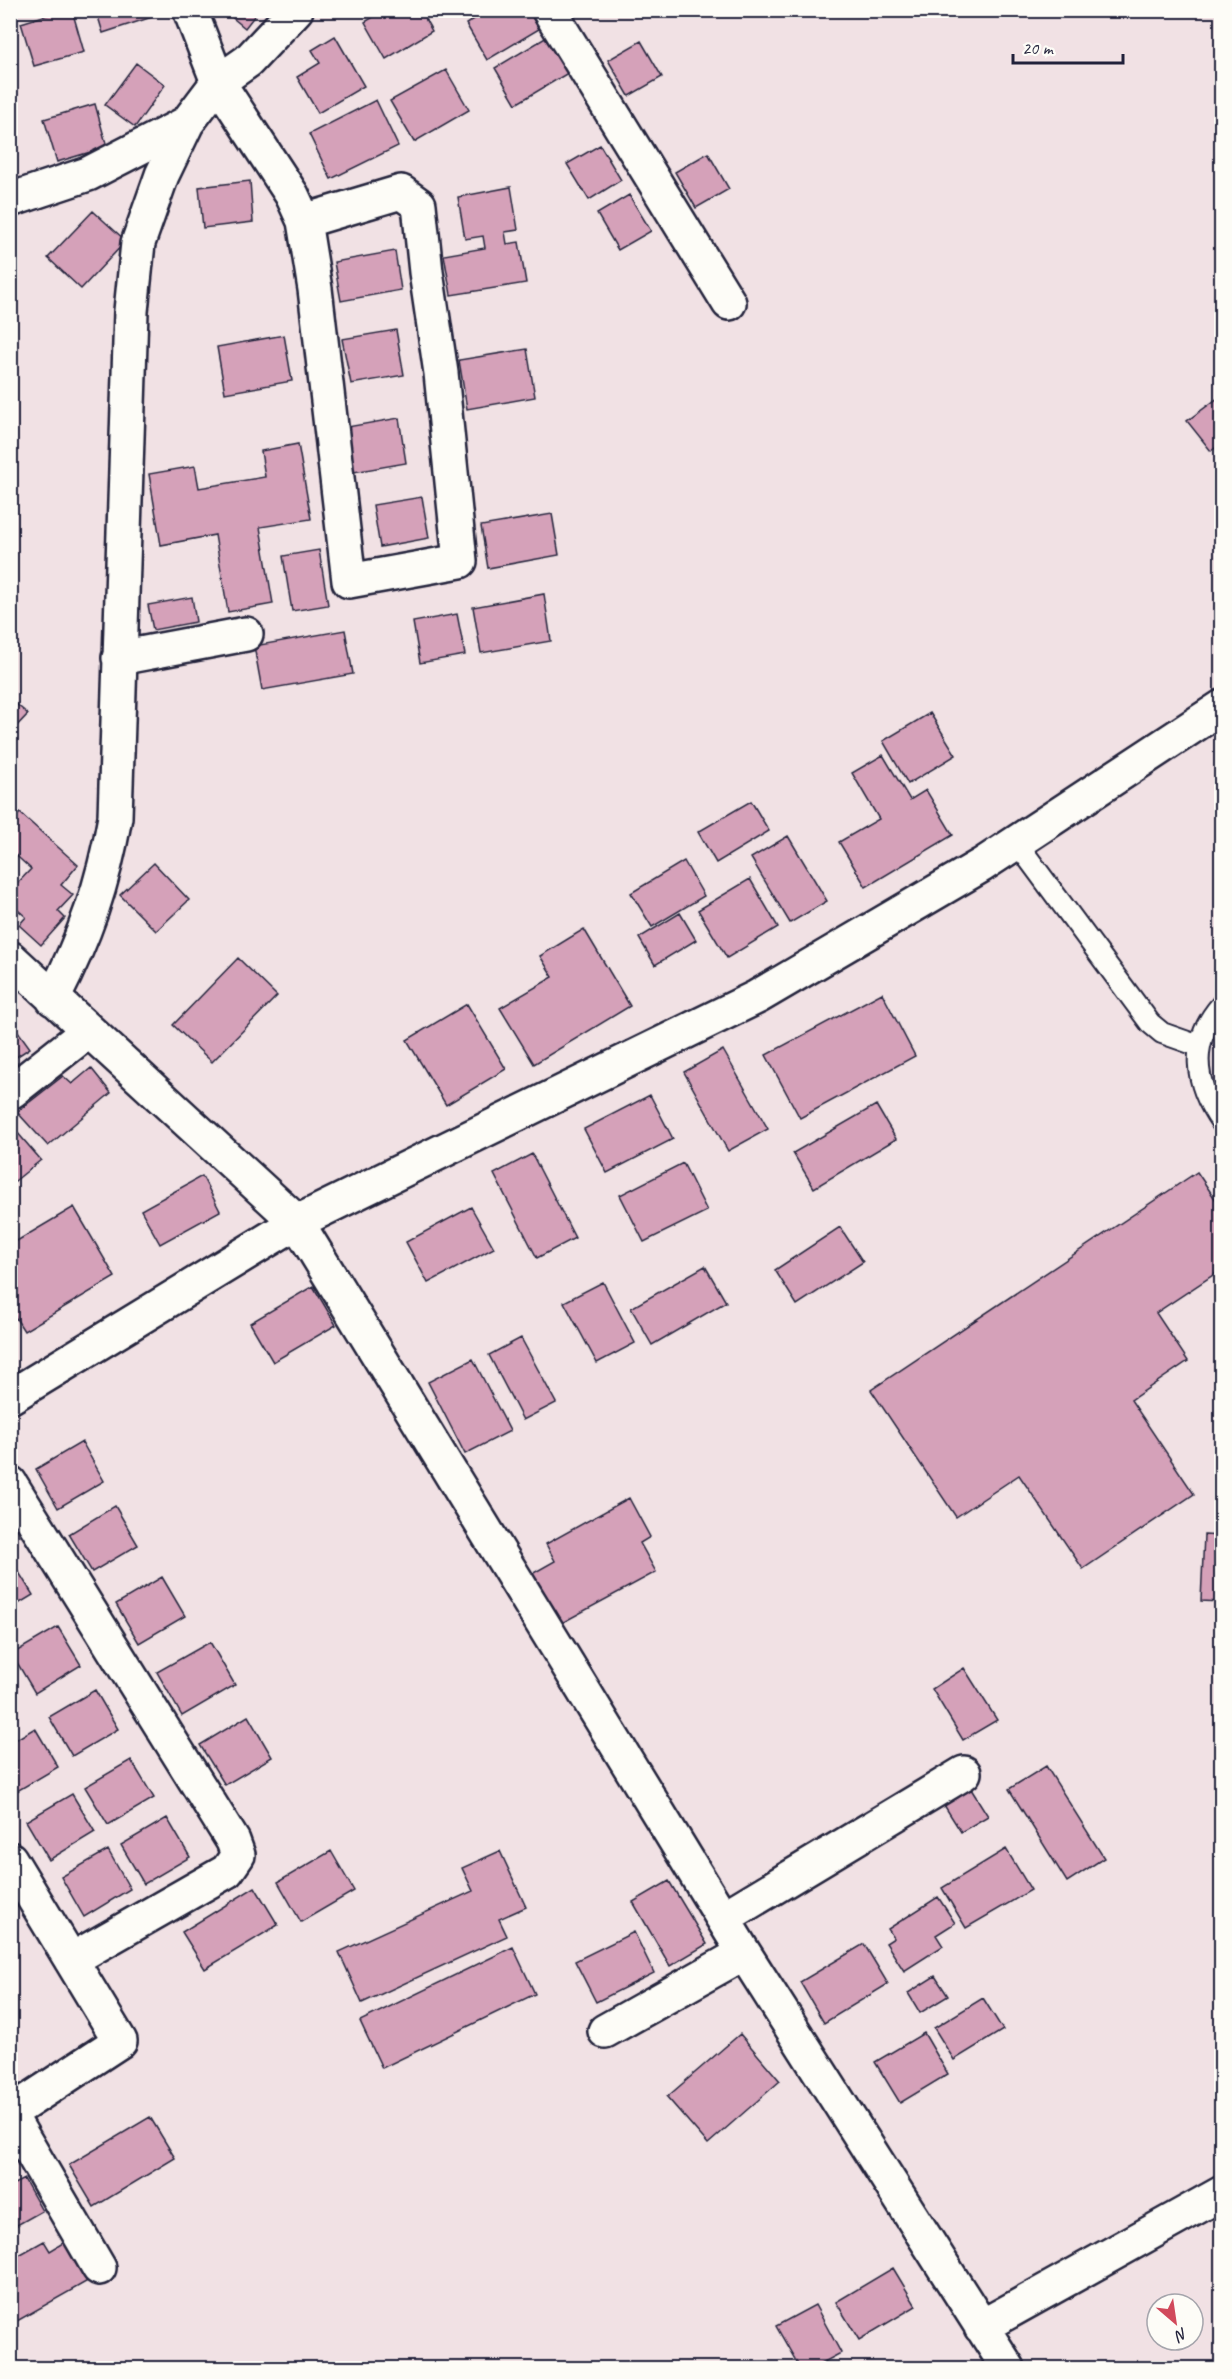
<svg xmlns="http://www.w3.org/2000/svg" width="1232" height="2379" viewBox="0 0 1232 2379" font-family="Caveat,sans-serif">
<rect width="100%" height="100%" fill="#f1e1e4"/>
<filter id="ink" filterUnits="userSpaceOnUse"><feTurbulence type="fractalNoise" baseFrequency=".0167" numOctaves="2"/><feDisplacementMap in="SourceGraphic" scale="12" xChannelSelector="R" yChannelSelector="G"/><feConvolveMatrix kernelMatrix="1 2 1 2 8 2 1 2 1" color-interpolation-filters="sRGB"/></filter>
<g filter="url(#ink)">
<!-- building -->
<path fill="#d5a1b9" stroke="#22223b" stroke-width="1.5" d="M63 10H72L84 52 34 66 21 23Z
M96 10H150L152 17 103 33Z
M223 10H259L245 28Z
M385 10H420L432 31 386 59 365 22Z
M489 10H528L539 29 487 60 466 24Z
M335 36 364 86 318 113 297 77 320 63 312 50Z
M547 37 568 73 516 104 495 68Z
M641 41 662 77 629 96 608 60Z
M136 63 165 85 135 127 105 105Z
M446 70 469 110 414 142 390 101Z
M376 100 398 146 331 179 309 134Z
M95 104 107 147 57 162 44 119Z
M10 126 16 159 10 160Z
M600 145 621 180 589 200 567 164Z
M708 153 729 189 696 208 675 172Z
M250 181 253 222 203 228 199 187Z
M511 187 518 230 505 232 507 244 519 242 526 283 451 295 444 255 485 248 483 236 465 239 458 197Z
M629 195 651 231 618 250 597 214Z
M93 211 126 241 81 289 48 258Z
M395 251 401 290 341 301 334 262Z
M396 330 404 375 351 384 342 339Z
M284 335 292 381 225 393 217 347Z
M527 349 535 397 467 409 459 360Z
M1222 395V443L1211 451 1187 421Z
M399 418 406 463 354 472 347 427Z
M298 444 311 519 260 527 273 604 228 612 215 535 161 545 149 474 195 466 199 488 265 477 261 451Z
M422 497 429 538 380 547 373 505Z
M552 514 559 555 488 568 481 526Z
M319 550 328 605 292 611 283 556Z
M544 594 551 641 481 653 473 607Z
M192 597 196 622 153 630 148 605Z
M457 614 465 655 420 663 413 622Z
M345 630 353 674 262 690 254 646Z
M10 699 28 714 10 733Z
M930 713 956 755 908 784 883 741Z
M883 755 910 800 926 790 953 835 866 887 839 842 879 819 852 773Z
M751 801 769 831 716 863 698 832Z
M20 813 78 865 61 885 73 895 58 911 65 918 41 945 19 925 26 917 10 903V891L31 869 10 850V823Z
M788 836 827 901 790 923 751 858Z
M684 861 704 896 652 927 631 893Z
M154 863 189 900 156 931 120 895Z
M750 879 778 927 727 958 698 910Z
M680 913 696 940 655 965 639 938Z
M584 929 630 1006 534 1064 500 1008 553 977 540 956Z
M238 958 277 996 212 1062 173 1025Z
M882 993 915 1056 800 1118 766 1055Z
M467 1004 506 1069 446 1105 407 1040Z
M12 1023 30 1048 10 1061V1024Z
M723 1050 768 1129 728 1151 684 1072Z
M91 1068 111 1093 48 1146 17 1112 63 1076 72 1084Z
M650 1095 673 1139 607 1173 584 1129Z
M876 1105 896 1139 814 1188 793 1153Z
M10 1124 41 1160 10 1185Z
M532 1154 575 1238 537 1258 494 1174Z
M683 1163 707 1211 644 1242 620 1195Z
M1197 1172 1222 1209V1269L1156 1313 1188 1361 1131 1400 1194 1494 1083 1569 1019 1475 956 1517 871 1390Z
M202 1176 220 1211 160 1244 141 1210Z
M74 1207 115 1277 24 1331 10 1309V1245Z
M471 1207 494 1248 428 1283 406 1242Z
M840 1227 863 1262 797 1305 775 1270Z
M705 1266 726 1302 652 1345 631 1308Z
M603 1282 635 1343 597 1363 564 1302Z
M313 1286 336 1325 273 1362 250 1323Z
M521 1338 556 1403 523 1420 489 1355Z
M473 1359 510 1431 465 1454 428 1382Z
M82 1442 104 1481 58 1508 36 1469Z
M629 1498 650 1537 640 1543 656 1572 558 1625 530 1575 555 1561 546 1544Z
M115 1506 138 1545 92 1572 69 1534Z
M1204 1535 1222 1536V1602L1201 1601Z
M10 1558 33 1595 10 1609Z
M162 1577 185 1616 139 1643 116 1604Z
M58 1627 81 1665 35 1693 12 1654Z
M210 1642 235 1685 182 1716 157 1672Z
M964 1668 997 1720 963 1740 932 1689Z
M95 1690 118 1729 72 1756 49 1717Z
M248 1716 272 1757 225 1785 200 1745Z
M35 1728 58 1767 12 1794 10 1743Z
M131 1760 154 1798 108 1825 85 1787Z
M1046 1766 1104 1858 1067 1882 1009 1789Z
M971 1789 988 1816 961 1832 944 1805Z
M72 1794 95 1832 49 1860 26 1821Z
M167 1818 190 1857 144 1884 121 1845Z
M1006 1849 1031 1890 966 1928 942 1888Z
M108 1850 130 1889 84 1917 61 1877Z
M331 1851 354 1891 301 1922 278 1882Z
M500 1851 526 1907 499 1919 507 1936 362 2003 339 1952 473 1891 462 1868Z
M669 1881 707 1944 670 1966 633 1902Z
M255 1887 278 1925 205 1969 182 1932Z
M938 1897 955 1923 936 1935 943 1946 904 1971 886 1943 894 1938 888 1929Z
M634 1932 654 1973 596 2002 575 1961Z
M864 1944 888 1984 824 2023 800 1982Z
M513 1947 535 1994 382 2068 360 2021Z
M935 1976 948 1996 920 2013 908 1993Z
M983 1998 1003 2030 954 2060 934 2028Z
M924 2033 948 2074 900 2103 875 2062Z
M740 2034 780 2081 708 2144 667 2097Z
M150 2117 175 2158 94 2207 69 2165Z
M24 2179 42 2211 10 2229V2186Z
M71 2238 93 2278 10 2325V2260L44 2241 50 2251Z
M893 2268 916 2306 859 2340 836 2302Z
M815 2305 841 2353 813 2368H800L776 2326Z"/>
<g fill="none" stroke-linecap="round" stroke-linejoin="round">
<!-- service casing -->
<g stroke="#22223b" stroke-width="24">
<path id="service" d="M1016 842 1150 1023 1162 1033 1199 1046
M1222 1004C1188 1042 1194 1084 1222 1123"/>
</g>
<!-- minor casing -->
<g stroke="#22223b" stroke-width="38">
<path id="minor" d="M190 10 218 82 292 195 304 221 315 289 349 581 460 561 441 373 426 272 419 205 401 192 304 221
M549 10 729 303
M10 200 88 174 187 123
M119 658 246 634
M10 958 297 1222 744 1953 1008 2368
M53 999C85 936 103 886 115 817L131 311 138 243 162 175 187 123 218 82 248 61 296 10
M12 1091 88 1031
M10 1483 233 1841 238 1855 227 1871 71 1960
M10 1859 120 2041 10 2113
M723 1918 964 1773
M605 2031 744 1953
M10 2115 99 2268
M981 2327 1222 2193"/>
</g>
<!-- tertiary casing -->
<g stroke="#22223b" stroke-width="38">
<path id="tertiary" d="M10 1397 297 1222 757 997 982 865 1222 707"/>
</g>
<!-- service -->
<use href="#service" stroke="#fdfcf7" stroke-width="20"/>
<!-- minor -->
<use href="#minor" stroke="#fdfcf7" stroke-width="33"/>
<!-- tertiary -->
<use href="#tertiary" stroke="#fdfcf7" stroke-width="33"/>
</g>
</g>
<!-- margin -->
<rect width="1232" height="2379" fill="none" stroke="#fdfcf7" stroke-width="36"/>
<rect x="18" y="18" width="1196" height="2343" fill="none" stroke="#22223b" stroke-width="2" filter="url(#ink)"/>
<!-- north arrow -->
<g transform="translate(1175 2322) rotate(151)"><circle r="28" fill="#fdfcf7" stroke="#a5a5ac" stroke-width="1.5"/>
<path d="M0-4.5L10 22L0 15L-10 22Z" fill="#d1495b"/>
<text y="-9" font-size="16" font-weight="bold" text-anchor="middle" fill="#22223b">N</text>
</g>
<!-- scale -->
<path d="M1013 54v9h110v-9" fill="none" stroke="#22223b" stroke-width="3"/>
<text x="1022" y="54" font-size="18" fill="#22223b" stroke="#fdfcf7" stroke-width="4.5" paint-order="stroke">20 m</text>
</svg>
